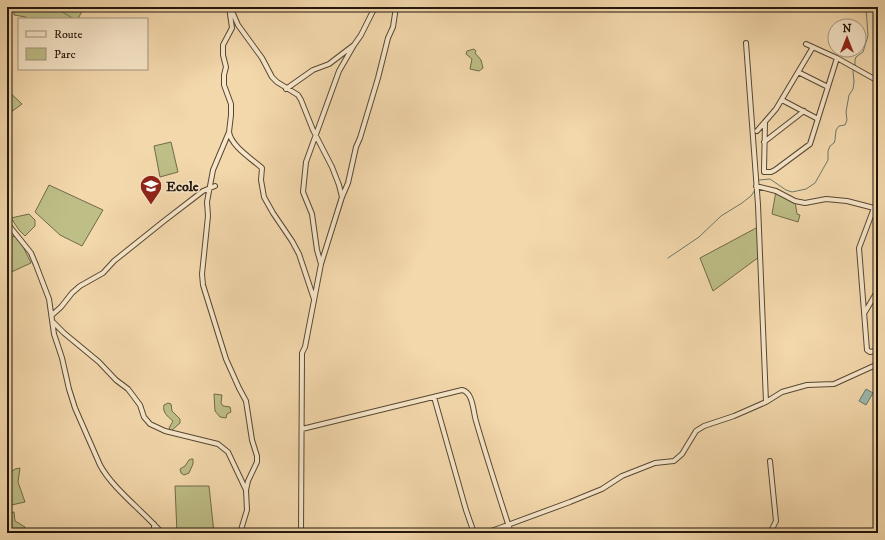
<svg xmlns="http://www.w3.org/2000/svg" width="885" height="540" viewBox="0 0 885 540" font-family="'IM FELL DW Pica',serif">
<rect width="100%" height="100%" fill="#f3d8ac"/>
<filter id="stains"><feTurbulence type="fractalNoise" baseFrequency=".005" numOctaves="4"/><feColorMatrix values="0 0 0 0 .2 0 0 0 0 .09 0 0 0 0 .02 0 0 0 .5 -.17"/></filter>
<radialGradient id="worn" r=".72"><stop offset=".6" stop-color="#630" stop-opacity="0"/><stop offset="1" stop-color="#630" stop-opacity=".3"/></radialGradient>
<!-- green -->
<path fill="#bebe87" stroke="#706a4a" d="M15 7H84L78 19H26V17L14 15V10Z
M474 49 476 51 475 53 481 60 483 68 479 71 470 69 472 59 466 54 467 51Z
M7 90 22 104 7 115Z
M171 142 178 172 160 177 154 146Z
M49 185 103 210 82 246 60 235 35 212Z
M776 191 795 201 797 214 800 215 798 222 772 214Z
M29 214 35 220V226L25 236 19 230 11 218Z
M758 227 759 257 713 291 700 258Z
M18 236 31 263 7 274V237Z
M214 394 222 395 221 403 223 406 230 407 231 412 227 414 226 418 220 417 215 411Z
M168 403 171 404 172 411 180 419V423L171 431 169 428 173 421C168 417 162 412 164 405Z
M191 459H193V464L189 473 184 475 181 473 180 469 185 466 189 460Z
M20 468 18 482 25 502 7 506V475L15 469Z
M175 486H209L214 533H177Z
M14 512 15 521 25 527 24 533H10L7 530V513Z"/>
<!-- water -->
<path fill="#9bb9ae" stroke="#6b786d" d="M866 389 873 393 866 405 859 401Z"/>
<g fill="none" stroke-linecap="round" stroke-linejoin="round">
<!-- stream -->
<path stroke="#6b786d" stroke-width="1" d="M54 7 74 19
M855 65V60L856 57 863 52 868 36 866 7
M758 181 759 180 770 179 786 190 792 192 806 189 815 183 828 160V151L830 146 834 143 835 140 836 130 839 126 845 125 847 120 846 112 849 95 853 89 854 82 853 71 854 68
M668 258 699 237 721 216 742 203 751 196 755 190"/>
<!-- minor casing -->
<g stroke="#564734" stroke-width="6">
<path id="minor" d="M229 7 232 28 223 45V55L226 67 224 75V85L231 104V115L229 132 213 170 207 202 208 216 202 274 203 285 226 359 239 388 246 401 252 440 257 456V462L248 481 246 490 247 510 240 533
M231 9 238 25 262 58 272 77 277 82 298 95 301 100 313 130 332 167 339 185 342 197
M746 43 758 205 766 402
M806 44 837 58 878 81
M798 72 828 87
M286 89 313 70 329 64 354 45 361 35 375 7
M782 100 818 119
M765 123 764 169V172H771L775 170 810 144 837 58
M757 131 776 109 813 47
M229 132C231 146 252 159 262 168L261 180 264 197 273 213 292 241 299 254 314 299
M764 142 804 111
M756 186 776 191 795 201 805 203 826 199 847 201 874 208
M878 208H874L859 248 867 350 870 352 875 351 878 346
M7 223 31 253 36 265 49 299 54 334 62 358 69 389 75 408 100 465C112 488 144 512 162 533
M321 264 317 250 312 214 303 192 306 162 339 71 354 45
M865 312 878 290
M52 315 61 307 72 293 80 286 103 273 114 261 164 221 203 191 215 186
M53 322 64 333 99 362 116 380 128 389 140 405 144 417 150 424 165 431 218 444 228 452 246 490
M434 397 466 510 474 533
M302 429 462 390C473 392 473 411 476 421 487 459 499 496 511 533
M770 461 776 521 770 533
M154 524V533
M301 533 302 353 305 347 321 264 342 197 348 183 356 147 360 138 378 78 388 38 393 27 396 7
M486 533 570 502 602 489 622 476 655 463 674 461 682 454 696 431 704 426 734 416 766 402 782 392 807 385 834 384 878 364"/>
</g>
<!-- minor -->
<use href="#minor" stroke="#f7e6c9" stroke-width="4"/>
</g>
<!-- icons -->
<defs>
<g id="school-pin" transform="scale(1.15)"><path d="M0 17L-7.5 6A9.5 9.5 0 1 1 7.5 6Z" fill="#8f2418" stroke="#f7e6c9"/><path d="M0-5L7-2L0 1L-7-2ZM-4 1L0 2.5L4 1V4Q0 6-4 4Z" fill="#fff"/></g>
</defs>
<g fill-rule="evenodd">
<use href="#school-pin" x="151" y="186"/>
</g>
<g text-anchor="middle" stroke-width="3" stroke-linejoin="round" paint-order="stroke">
<!-- poi labels -->
<g font-size="14" font-weight="bold" fill="#22170c" stroke="#f7e6c9" text-anchor="start">
<text x="166" y="191">Ecole</text>
</g>
</g>
<!-- margin -->
<rect width="885" height="540" fill="none" stroke="#f3d8ac" stroke-width="24"/>
<rect x="8" y="8" width="869" height="524" fill="none" stroke="#22170c" stroke-width="2"/>
<rect x="12" y="12" width="861" height="516" fill="none" stroke="#22170c"/>
<!-- legend -->
<rect x="18" y="18" width="130" height="52" fill="#f7e6c9" stroke="#a2937d"/>
<rect x="26" y="31" width="20" height="6" fill="#f7e6c9" stroke="#a2937d"/>
<text x="54" y="38" font-size="12" fill="#22170c">Route</text>
<rect x="26" y="48" width="20" height="12" fill="#bebe87" stroke="#a2937d"/>
<text x="54" y="58" font-size="12" fill="#22170c">Parc</text>
<!-- north arrow -->
<g transform="translate(847 38)"><circle r="19" fill="#f7e6c9" stroke="#a2937d"/>
<path d="M0-3L7 15L0 10L-7 15Z" fill="#8f2418"/>
<text y="-6" font-size="11" font-weight="bold" text-anchor="middle" fill="#22170c">N</text>
</g>
<rect width="100%" height="100%" filter="url(#stains)"/>
<rect width="100%" height="100%" fill="url(#worn)"/>
</svg>
